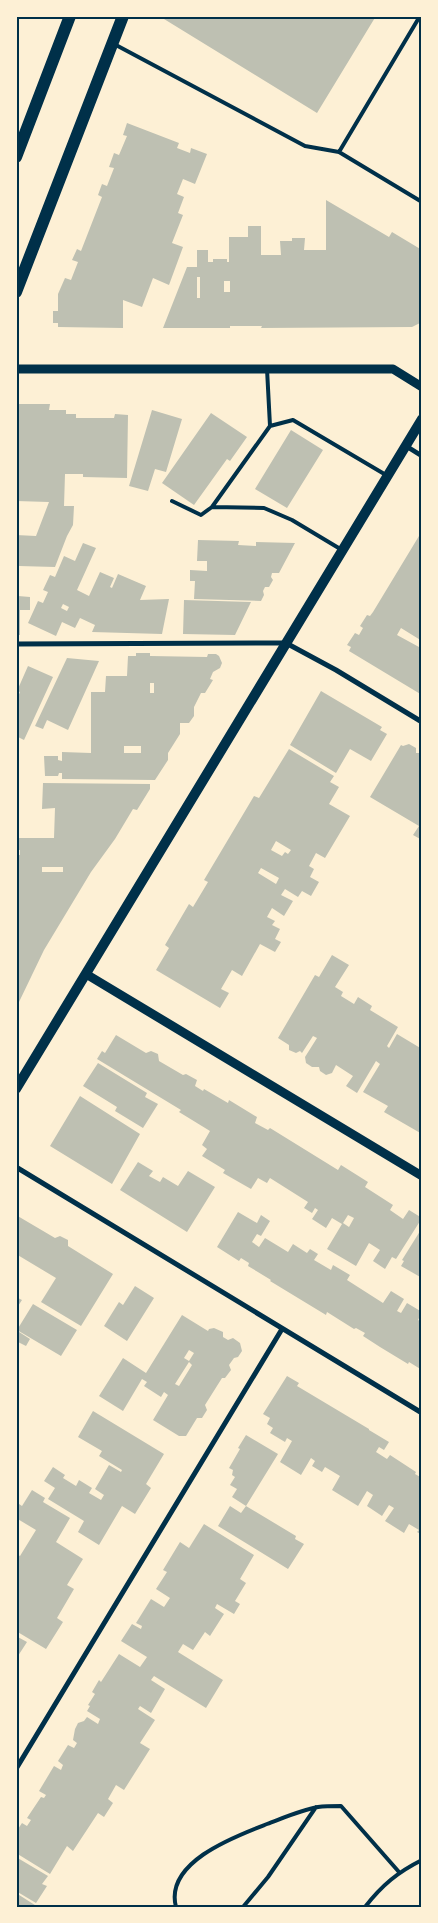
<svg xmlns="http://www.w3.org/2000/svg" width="438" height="1923" viewBox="0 0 438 1923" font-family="Poppins,sans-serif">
<rect width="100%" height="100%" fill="#fdf0d5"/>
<!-- building -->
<path fill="#bec0b2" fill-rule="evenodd" d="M165 16H376L317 113 164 19Z
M127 123 179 143 177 148 190 153 191 148 207 154 195 184 183 179 177 194 184 197 178 213 183 215 172 243 183 247 169 285 153 278 142 307 123 300V328L58 327V323H53V311H58V294L65 278 71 280 78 262 72 260 77 249 81 251 102 197 98 195 102 184 107 186 114 168 109 167 114 153 119 155 127 136 123 135Z
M326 200 389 237 392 232 422 250V322L412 327 261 328 262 326H230V328H163L187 267H197V250H208V262H213V259H227V262H229V237H248V226H261V255H281L280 241H292V238H305L304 250H326ZM197 277H200V298H197ZM224 281H230V292H224Z
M16 404H50L49 410H66V414H76V418H114L115 414 128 415 127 478 83 477V474H65L64 506H74L73 525 67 536 55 567 19 566 18 596 30 597V610H20V635H16V535L36 536 49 502 16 501Z
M152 410 182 419 166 472 155 469 148 491 129 486Z
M211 413 247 437 230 461 227 459 194 505 162 483Z
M291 430 323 450 287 508 255 489Z
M422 531V641L401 628 397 635 419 647 422 643V695L349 651 351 647 347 645 355 633 359 635 363 628 360 626 367 615 370 616 373 612Z
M198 540 239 541 238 545 256 546V542L295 543 279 573H272L271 577 273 580 269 587H265L263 591 264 595 261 601 194 599 195 581H190V570L207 571V561H197Z
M83 543 96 548 77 590 89 596 100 572 114 578 110 587 112 588 118 574 146 586 140 600 169 599 162 634 92 632 95 625 80 618 75 628 62 622 56 636 28 623 38 601 43 603 48 592 43 590 50 575 55 577 64 556 75 561ZM63 604 69 607 67 611 61 608Z
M184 600 251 602 235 635 183 634Z
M136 653H150V656L207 657 208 654H216L219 656 222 663 220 668 213 672 210 679 213 680 205 693H201L194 707V716L189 723H180V734L168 753V760L155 780 62 779V773H59L58 776H45L44 756H58V760L62 761V752L91 753V692H105L106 676H127L128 656H136ZM150 683H154V693H150ZM124 746H141V753H124Z
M67 658 99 661 68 730 47 720 43 729 35 726Z
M28 666 53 677 24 740 16 736V701L20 692 17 691Z
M321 691 382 727 380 730 387 734 371 761 350 749 336 773 290 745Z
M409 744 416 748V753H422V840L413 835 419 826 370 797 401 745 403 746Z
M289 749 334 776 330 782 339 787 329 804 350 816 325 858 316 853 309 866 314 869 310 877 319 882 311 896 302 891 298 897 285 889 281 895 293 901 284 916 272 908 267 917 275 921 272 925 280 929 275 939 281 942 275 952 260 944 242 976 232 970 221 989 229 993 220 1008 156 970 169 948 165 945 189 904 193 907 208 882 204 880 254 796 259 798ZM276 841 291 850 288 854 285 852 282 856 271 850ZM261 868 279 878 276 884 258 873Z
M43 783 150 784V789L137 810 133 809 115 839 91 872 44 950 19 1002H16V855H20V850H16V838H54L55 808 42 809ZM42 867H63V872H42Z
M332 955 349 965 335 987 343 992 341 996 354 1004 358 997 372 1006 370 1010 398 1027 387 1046 389 1048 397 1034 422 1049V1134L384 1112 388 1106 363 1092 380 1064 376 1061 357 1093 346 1086 353 1076 336 1065 332 1073 326 1075 320 1071 319 1067H312L306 1063 305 1057 317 1038 313 1036 302 1053 300 1051 296 1053 289 1050V1045L278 1038 315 975 319 977Z
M116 1035 146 1053 151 1051 158 1054 159 1061 183 1075 186 1074 197 1080 195 1086 203 1091 204 1089 228 1103 229 1100 257 1117 255 1123 268 1130 270 1128 338 1170 341 1165 368 1182 365 1187 393 1205 390 1210 403 1219 409 1210 422 1218 396 1259 392 1257 385 1269 373 1261 380 1250 369 1243 356 1266 327 1249 342 1224 332 1218 326 1228 312 1219 318 1210 315 1208 312 1213 304 1208 308 1202 270 1178 267 1183 258 1178 251 1189 223 1173 225 1170 202 1156 207 1149 202 1145 210 1131 179 1112 181 1110 97 1059 102 1051 105 1053ZM348 1215 354 1218 349 1227 343 1223Z
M98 1063 147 1093 145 1097 158 1104 143 1128 115 1111 117 1107 83 1086Z
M80 1096 140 1134 112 1184 50 1146Z
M138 1162 153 1171 149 1176 160 1182 163 1177 178 1186 188 1171 215 1187 187 1232 120 1190Z
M238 1212 257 1223 261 1215 270 1221 261 1236 257 1234 252 1242 259 1247 265 1238 288 1252 293 1244 307 1253 310 1249 318 1254 314 1260 331 1270 333 1265 350 1275 347 1280 383 1303 391 1291 404 1299 397 1311 401 1313 407 1303 422 1312 418 1320 422 1322V1370L409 1362 408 1364 380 1347 363 1336 365 1333 356 1328 354 1329 327 1312 326 1315 270 1281 271 1280 248 1266 249 1263 241 1258 239 1261 217 1247Z
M16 1215 55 1238 60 1236 68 1240V1246L113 1274 81 1326 41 1302 56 1278 16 1254Z
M422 1228V1278L401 1266 404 1261 402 1260Z
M135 1286 154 1298 127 1341 104 1326 119 1302 123 1305Z
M16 1297 22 1300 16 1309Z
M33 1304 77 1330 61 1356 17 1330Z
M182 1315 208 1331 209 1329 214 1328 223 1332V1337L228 1340 233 1338 240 1343 242 1351 238 1357 234 1358 229 1365 231 1370 225 1378H222L205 1405 207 1410 202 1418H197L186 1436H179L153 1420 168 1395 164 1392 161 1397 144 1386 147 1382 142 1379 123 1411 99 1396 123 1358 146 1373ZM189 1350 194 1353 189 1361 184 1358ZM189 1362 192 1365 179 1386 175 1384Z
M16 1330 30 1339 26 1346 18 1342 16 1344Z
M287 1376 299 1383 297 1386 369 1429V1430L389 1442 384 1450 379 1447 376 1452 387 1459 390 1455 416 1472 415 1474 422 1478V1535L417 1532 419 1530 409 1524 404 1533 385 1521 394 1508 389 1505 382 1516 367 1506 373 1495 367 1491 358 1506 332 1490 340 1476 325 1467 322 1472 312 1466 315 1461 311 1458 301 1475 280 1462 292 1441 287 1438 285 1442 270 1433 273 1428 267 1424 270 1418 263 1414Z
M93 1411 164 1454 146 1484 151 1488 135 1514 122 1506 99 1545 78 1532 84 1521 48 1499 55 1488 44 1481 53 1467 65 1475 63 1478 76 1486 79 1480 92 1488 89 1493 101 1500 104 1495 95 1489 109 1465 121 1472 122 1470 99 1456 102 1451 78 1437Z
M246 1435 278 1454 246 1506 232 1497 237 1489 230 1485 235 1477 232 1475 233 1470 229 1468 240 1449 238 1448Z
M32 1490 45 1498 43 1502 70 1518 56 1542 83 1559 67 1585 74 1589 57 1618 63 1622 46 1649 16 1631V1554L20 1556 36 1530 16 1518V1502L22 1506Z
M230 1506 241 1513 246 1506 296 1536 295 1539 304 1544 288 1569 218 1526Z
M204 1524 254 1555 240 1579 246 1583 235 1601 240 1604 234 1614 217 1604 215 1608 224 1614 210 1636 205 1632 193 1650 183 1644 178 1652 223 1680 206 1708 154 1676 151 1680 165 1689 151 1713 140 1706 138 1709 155 1720 140 1743 150 1749 124 1790 116 1785 108 1799 113 1803 104 1817 98 1813 73 1851 67 1846 50 1874 16 1853V1832L22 1823 27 1826 31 1820 27 1818 41 1797 44 1798 46 1795 39 1791 54 1766 61 1770 63 1765 58 1761 68 1745 74 1748 77 1743 73 1740 75 1729 78 1723 84 1721 87 1717 98 1724 100 1719 87 1711 90 1706 88 1705 95 1694 92 1692 99 1680 101 1682 119 1654 140 1667 147 1657 121 1641 132 1624 141 1629 142 1626 136 1623 151 1599 164 1607 170 1598 156 1589 167 1572 163 1570 180 1542 189 1548Z
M16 1636 27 1642 16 1659Z
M16 1857 48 1876 42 1884 47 1886 36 1903 16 1891Z
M16 1893 38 1907H16Z"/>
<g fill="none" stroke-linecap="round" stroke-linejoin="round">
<!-- service -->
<path stroke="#003049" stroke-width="4" d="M114 44 305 146 339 152 422 202
M339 152 420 16
M267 369 270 426 212 507 264 508 292 520 342 550
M270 426 293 420 386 475
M172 501 201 515 212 507
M176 1907C164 1862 236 1836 267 1824 283 1818 301 1810 318 1807 325 1806 333 1806 341 1806L399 1872
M243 1907 268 1877 316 1807
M365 1907C382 1885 398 1872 422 1860"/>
<!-- minor -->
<path stroke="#003049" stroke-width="5" d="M406 446 422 456
M16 644 286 643 336 670 422 722
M16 1167 422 1413
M16 1769 282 1329"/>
<!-- tertiary -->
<path stroke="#003049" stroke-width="9" d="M16 369H393L422 387
M86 974 422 1176"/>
<!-- secondary -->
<path stroke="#003049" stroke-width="10" d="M16 1089 422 419"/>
<!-- primary -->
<path stroke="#003049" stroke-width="12" d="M16 157 70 16
M16 292 123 16"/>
</g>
<!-- border -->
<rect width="438" height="1923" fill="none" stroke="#fdf0d5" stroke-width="35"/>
<rect x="18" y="18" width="402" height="1888" fill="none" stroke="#003049" stroke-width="2"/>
</svg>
